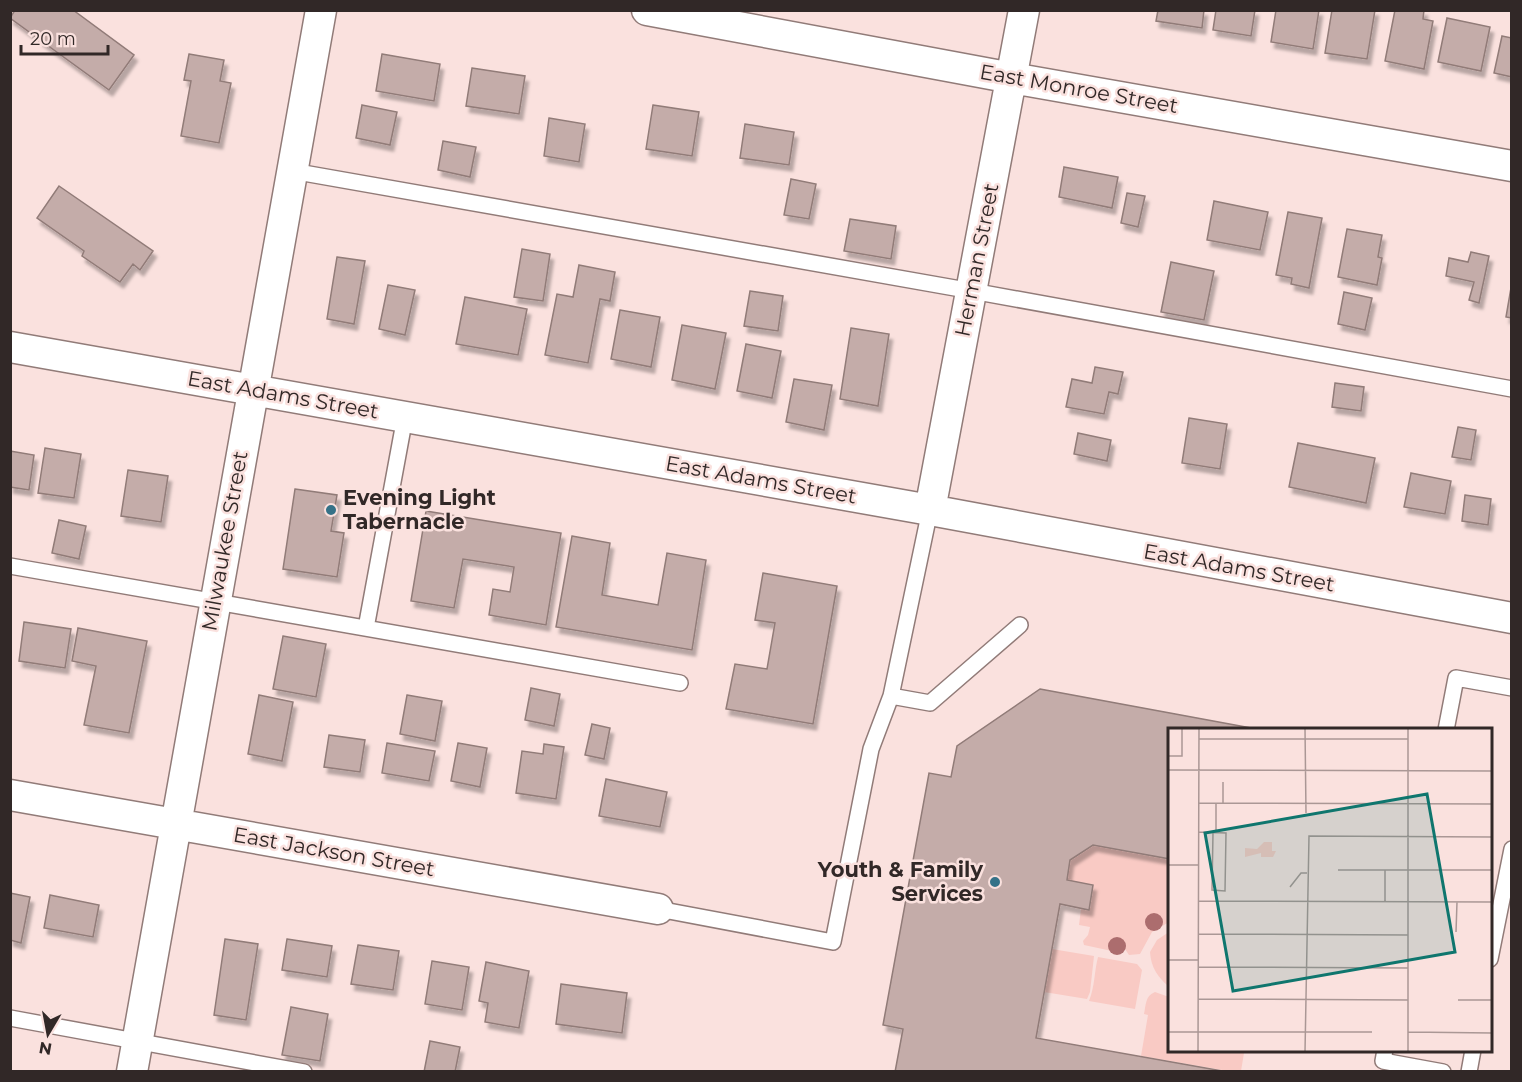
<svg xmlns="http://www.w3.org/2000/svg" width="1522" height="1082" viewBox="0 0 1522 1082" font-family="Montserrat,sans-serif">
<defs>
<filter id="shadow"><feDropShadow dx="3.5" dy="6" stdDeviation="1.5" flood-color="#0004"/></filter>
</defs>
<rect width="100%" height="100%" fill="#fae1de"/>
<!-- green -->
<path fill="#f9cac4" d="M1093 845 1169 859V922L1152 932 1140 954 1129 955 1125 949 1121 953 1084 945 1083 941 1088 935 1090 927 1079 925 1081 909 1089 910 1093 885 1067 880 1070 860Z
M1169 932V987C1158 977 1151 968 1150 952L1157 940Z
M1052 949 1094 956 1090 992 1087 999 1044 992Z
M1098 957 1137 964 1142 970 1135 1009 1089 1001C1095 986 1094 973 1098 957Z
M1155 992 1169 997 1170 1050 1248 1051 1247 1053H1244L1241 1071H1228L1141 1056 1148 1015 1144 1014C1146 1005 1145 996 1155 992Z"/>
<!-- building -->
<path fill="#c4aca9" stroke="#917b78" stroke-width="1.5" filter="url(#shadow)" d="M15 10H73L134 55 109 90 10 18Z
M1158 10H1204L1202 28 1156 21Z
M1216 10H1255L1251 36 1213 30Z
M1276 10H1319L1313 49 1271 42Z
M1332 10H1375L1367 59 1325 53Z
M1395 10H1424L1423 19 1433 21 1424 69 1385 61Z
M1447 18 1490 27 1481 71 1438 62Z
M1502 36 1512 38V77L1494 73Z
M189 54 224 60 220 81 231 83 219 143 181 136 191 81 184 80Z
M382 54 440 64 434 101 376 91Z
M472 68 525 76 519 114 466 106Z
M362 105 397 112 390 145 356 138Z
M653 105 699 112 692 156 646 149Z
M549 118 585 124 579 162 544 156Z
M745 124 794 132 789 165 740 158Z
M443 141 476 147 470 177 438 170Z
M1064 167 1118 177 1112 208 1059 197Z
M791 179 816 184 809 219 784 215Z
M59 186 153 251 140 270 133 264 120 282 82 256 84 251 37 218Z
M1127 193 1145 196 1138 227 1121 223Z
M1214 201 1268 212 1260 250 1207 240Z
M1288 212 1322 218 1309 288 1291 284 1292 278 1276 275Z
M850 219 896 226 891 259 844 251Z
M1347 229 1382 235 1378 257 1382 258 1377 285 1338 277Z
M522 249 550 254 543 301 514 297Z
M1471 252 1489 256 1479 303 1469 300 1474 282 1446 276 1449 258 1468 262Z
M337 257 365 261 354 324 327 319Z
M1171 262 1214 271 1204 320 1161 312Z
M579 265 615 272 610 301 600 299 588 363 545 355 557 294 573 297Z
M1512 282V318L1506 317Z
M388 285 415 290 405 335 379 329Z
M750 291 783 296 778 331 744 326Z
M1344 292 1372 298 1365 330 1338 324Z
M465 297 527 309 518 355 456 344Z
M620 310 660 317 651 367 611 359Z
M682 325 726 333 715 389 672 380Z
M851 328 889 334 878 406 840 399Z
M746 344 781 351 772 398 737 391Z
M1095 367 1123 372 1118 394 1109 392 1104 414 1066 407 1072 379 1092 383Z
M794 379 832 385 824 430 786 422Z
M1335 383 1364 387 1361 411 1332 407Z
M1189 418 1227 424 1220 469 1182 463Z
M1458 427 1476 430 1471 460 1452 457Z
M1078 433 1111 440 1107 461 1074 454Z
M1298 443 1375 458 1366 503 1289 487Z
M45 448 81 454 74 498 38 493Z
M10 451 34 455 29 490 10 487Z
M128 470 168 476 161 522 121 516Z
M1411 473 1451 481 1445 514 1404 507Z
M295 489 337 495 331 531 344 533 337 577 283 569Z
M1465 495 1491 499 1488 525 1462 521Z
M426 511 561 533 546 625 489 615 493 589 510 592 514 567 463 559 454 608 411 601Z
M59 520 86 526 79 559 52 553Z
M572 536 610 543 602 595 658 605 667 553 706 560 692 650 556 627Z
M763 573 837 586 813 724 726 709 735 664 767 669 775 623 755 620Z
M24 622 71 629 65 668 19 661Z
M78 628 147 641 129 733 84 725 96 666 72 661Z
M283 636 326 644 316 697 273 689Z
M531 688 560 694 554 726 525 720Z
M1040 689 1262 730H1170V859L1093 845 1070 860 1067 880 1093 885 1089 910 1060 904 1036 1038 1228 1072H895L903 1029 883 1025 929 773 951 777 957 746Z
M259 695 293 702 282 761 248 754Z
M407 695 442 701 435 741 400 734Z
M592 724 610 728 604 759 585 755Z
M329 735 365 740 360 772 324 767Z
M387 743 435 751 429 781 382 773Z
M458 743 487 748 480 787 451 781Z
M544 744 564 747 556 799 516 793 522 751 543 754Z
M606 779 667 792 660 827 599 816Z
M10 893 30 897 21 943 10 940Z
M50 895 99 905 93 937 44 928Z
M225 939 258 944 246 1020 214 1015Z
M287 939 332 946 327 977 282 970Z
M358 945 399 951 393 990 351 984Z
M432 961 469 967 462 1010 425 1004Z
M486 962 529 971 519 1028 485 1022 488 1003 479 1001Z
M561 984 627 993 622 1033 556 1024Z
M291 1007 328 1014 320 1061 282 1055Z
M430 1041 460 1047 455 1072H424Z"/>
<g fill="none" stroke-linecap="round" stroke-linejoin="round">
<!-- lane casing -->
<g stroke="#917b78" stroke-width="18">
<path id="lane" d="M292 171 972 291 1512 389
M10 566 680 683
M366 628 405 417
M891 696 930 703 1020 625
M1446 730 1456 678 1512 688
M658 909 833 942 871 749 891 696 930 510
M1490 959 1512 849
M10 1018 304 1072
M1385 1050 1383 1061 1443 1072
M1469 1072 1473 1050"/>
</g>
<!-- street casing -->
<g stroke="#917b78" stroke-width="33">
<path id="street" d="M647 10 1012 78 1512 166
M10 347 930 510 1512 618
M930 510 1024 10
M10 795 658 909
M132 1072 321 10"/>
</g>
<!-- lane -->
<use href="#lane" stroke="#fff" stroke-width="15"/>
<!-- street -->
<use href="#street" stroke="#fff" stroke-width="30"/>
</g>
<!-- trees -->
<g fill="#ac6d6e">
<circle cx="1154" cy="922" r="9"/>
<circle cx="1117" cy="946" r="9"/>
</g>
<!-- markers -->
<g fill="#357288" stroke="#fae1de" stroke-width="2">
<circle cx="331" cy="510" r="6"/>
<circle cx="995" cy="882" r="6"/>
</g>
<g text-anchor="middle" stroke-width="5" stroke-linejoin="round" paint-order="stroke">
<!-- street labels -->
<g font-size="21" fill="#312827" stroke="#fae1de">
<text transform="translate(1079 89) rotate(10)" y="7">East Monroe Street</text>
<text transform="translate(977 260) rotate(-79)" y="7">Herman Street</text>
<text transform="translate(283 395) rotate(10)" y="7">East Adams Street</text>
<text transform="translate(761 480) rotate(10)" y="7">East Adams Street</text>
<text transform="translate(225 541) rotate(-80)" y="7">Milwaukee Street</text>
<text transform="translate(1239 568) rotate(10)" y="7">East Adams Street</text>
<text transform="translate(334 852) rotate(10)" y="7">East Jackson Street</text>
</g>
<!-- poi labels -->
<g font-size="21" font-weight="bold" fill="#312827" stroke="#fae1de" text-anchor="start">
<text x="343" y="505">Evening Light<tspan x="343" dy="24">Tabernacle</tspan></text>
<text x="983" y="877" text-anchor="end">Youth &amp; Family<tspan x="983" dy="24">Services</tspan></text>
</g>
</g>
<!-- overview -->
<g transform="translate(1168 728)">
<rect width="324" height="324" fill="#fae1de"/>
<path d="M96 114H104V123H108L105 129H93V125L77 129V120L89 121Z" fill="#f9cac4"/>
<path fill="none" stroke="#aa9795" stroke-width="1.5" d="M137 0 138 85M31 11H240M0 28H14V0M0 42 324 43M55 54V75M31 75 324 76M31 104 58 105 57 163 44 162 45 105M48 105V75M0 137H31M170 142H324M122 159 133 145H139M31 173 324 174M217 174V142M288 204 289 174M30 206 240 207M0 232H30M30 239 240 240M30 271 240 272M290 272H324M0 304H204M240 304 324 305M30 324 31 0M137 324 141 108 324 109M240 324V0"/>
<path fill="#0f766e" fill-opacity="0.15" stroke="#0f766e" stroke-width="3" d="M259 66 287 224 65 263 37 105Z"/>
<rect width="324" height="324" fill="none" stroke="#312827" stroke-width="3"/>
</g>
<!-- border -->
<rect width="1522" height="1082" fill="none" stroke="#312827" stroke-width="24"/>
<!-- north arrow -->
<g transform="translate(48 1034) rotate(190)" stroke="#fae1de" stroke-width="4.5" paint-order="stroke">
<path d="M0-4.5L10 22L0 15L-10 22Z" fill="#312827"/>
<text y="-9" font-size="16" font-weight="bold" text-anchor="middle" fill="#312827">N</text>
</g>
<!-- scale -->
<path d="M21 45v9h87v-9" fill="none" stroke="#312827" stroke-width="3"/>
<text x="30" y="45" font-size="18" fill="#312827" stroke="#fae1de" stroke-width="4.5" paint-order="stroke">20 m</text>
</svg>
